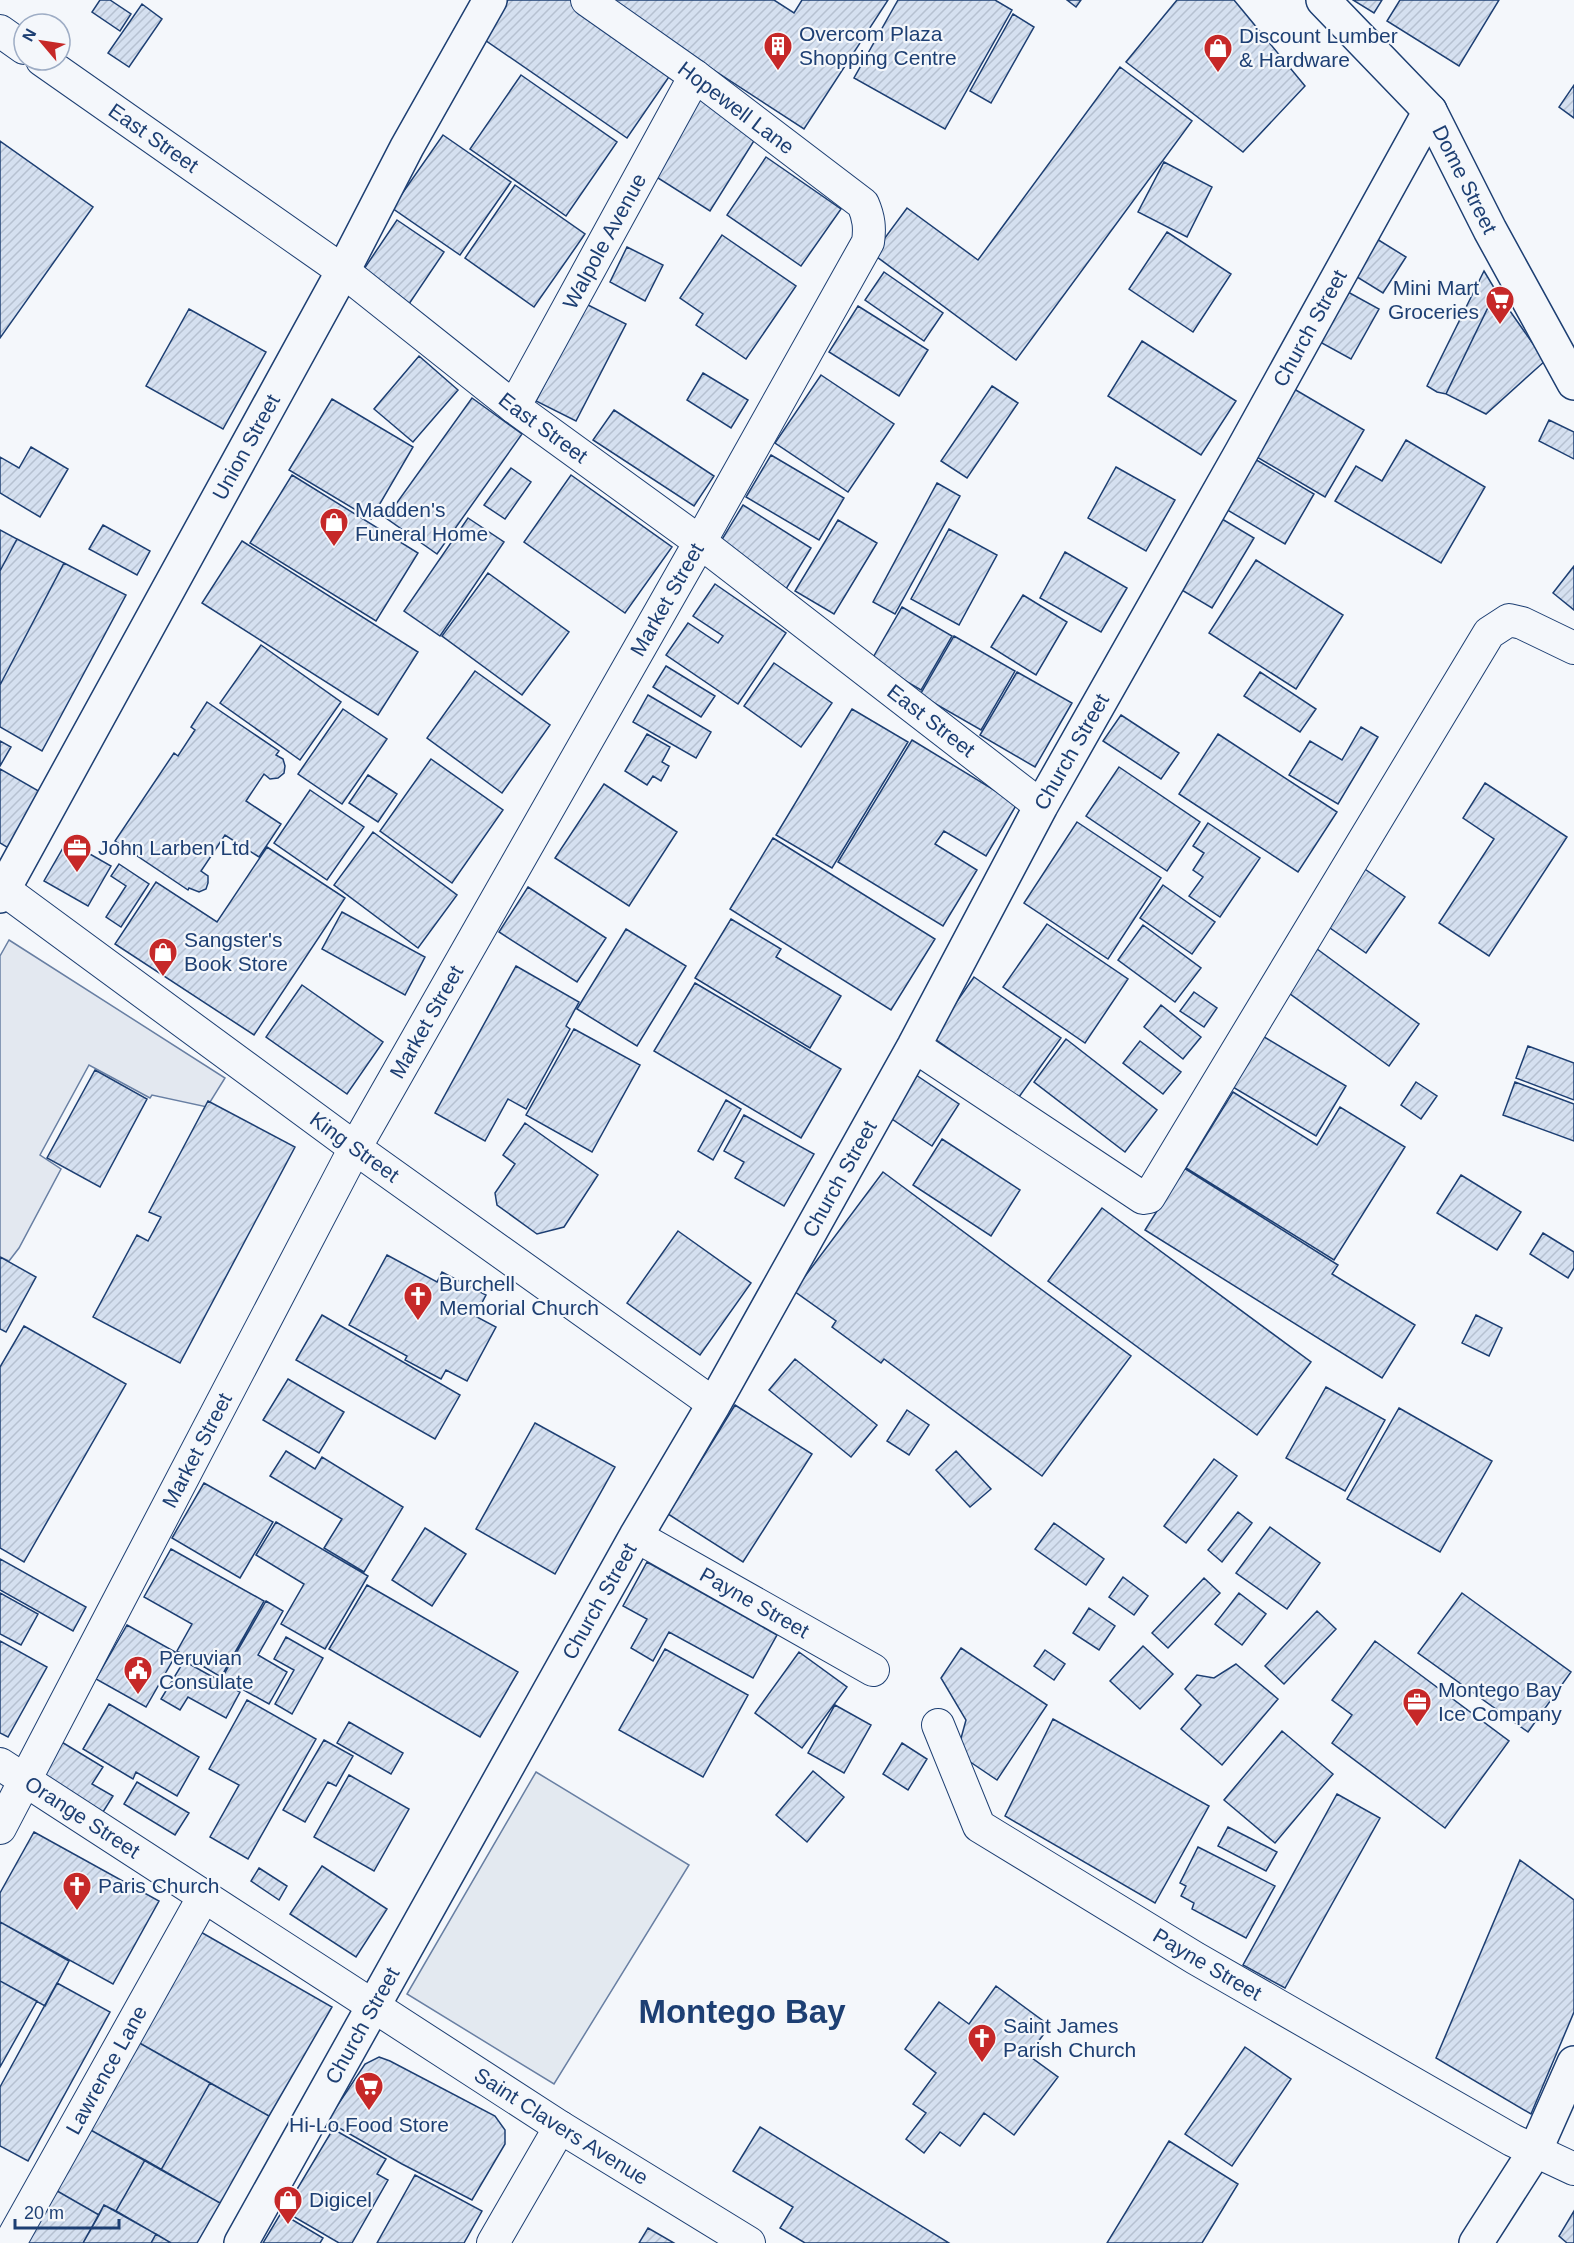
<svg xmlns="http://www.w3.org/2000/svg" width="1574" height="2243" viewBox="0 0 1574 2243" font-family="Helvetica,sans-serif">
<defs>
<pattern id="building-hatch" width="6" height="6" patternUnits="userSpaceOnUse" patternTransform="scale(1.5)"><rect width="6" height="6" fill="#d5e0f0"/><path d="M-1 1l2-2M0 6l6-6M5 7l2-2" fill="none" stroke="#b6c1d1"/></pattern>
</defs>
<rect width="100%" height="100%" fill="#f4f7fb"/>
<!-- green -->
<path fill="#e3e9f0" stroke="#687fa3" stroke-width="1.5" d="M536 1772 689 1865 554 2084 407 1994Z"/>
<!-- parking -->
<path fill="#e3e8f0" stroke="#687fa3" stroke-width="1.5" d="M9 940 225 1078 207 1107 152 1095 150 1098 89 1065 40 1155 61 1169 19 1248 9 1261 0 1257V956Z"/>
<!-- building -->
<path fill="url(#building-hatch)" stroke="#1d3f73" stroke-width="1.5" d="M100 0H110L131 14 120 31 92 12Z
M508 0H570L673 71 627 138 482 38Z
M606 0H774L794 13 802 0H888L804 129Z
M898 0H995L1012 10 945 129 854 78Z
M1067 0H1081L1076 7Z
M1177 0H1234L1305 86 1243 152 1126 62Z
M1353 0H1382L1374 13Z
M1400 0H1499L1459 66 1387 21Z
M142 4 162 19 129 67 108 53Z
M1013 14 1034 27 991 103 970 91Z
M1120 67 1192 121 1016 360 873 254 907 208 978 260Z
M521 75 617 142 566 216 470 149Z
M1574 85V118L1559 107Z
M695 96 757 136 710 211 647 171Z
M443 135 511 182 460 255 392 208Z
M0 141 93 207 0 338Z
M766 157 841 209 801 266 727 215Z
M1164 162 1212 187 1187 237 1138 212Z
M515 185 585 234 534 307 465 258Z
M397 220 444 252 409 304 362 272Z
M1167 232 1231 274 1193 332 1129 289Z
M722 235 796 286 746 359 696 325 703 314 680 298Z
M1372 236 1406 257 1383 293 1349 272Z
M627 247 663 265 645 301 610 282Z
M1484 271 1496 291 1446 394 1437 392 1427 386Z
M884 272 943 313 924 341 865 300Z
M1337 286 1379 309 1351 359 1309 336Z
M1496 291 1545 361 1486 414 1446 394Z
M586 304 626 324 576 421 536 401Z
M858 306 928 350 899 396 829 352Z
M189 309 266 352 223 429 146 386Z
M1142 341 1236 401 1201 455 1108 396Z
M419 356 458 390 413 442 374 409Z
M703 373 748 400 731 428 687 400Z
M821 375 894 424 848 492 775 443Z
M992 386 1018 403 967 478 941 461Z
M1289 386 1364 430 1325 497 1250 453Z
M472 398 522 434 437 554 386 518Z
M332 399 413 447 371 519 289 470Z
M614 410 714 476 694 506 593 440Z
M1549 420 1574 432V459L1539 441Z
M1406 440 1485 487 1441 563 1335 501 1356 466 1382 481Z
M31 447 68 469 40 517 0 493V457L19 468Z
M771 455 844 498 819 540 746 497Z
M1248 455 1314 494 1285 544 1219 505Z
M1116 467 1175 500 1146 551 1088 518Z
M511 468 531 482 505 519 484 505Z
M292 475 418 553 376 621 250 543Z
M571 475 672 547 625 613 524 542Z
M937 483 960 496 895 614 873 602Z
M743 505 811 548 786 589 718 546Z
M1217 516 1254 538 1212 608 1175 586Z
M468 518 504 542 440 636 404 611Z
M838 520 877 543 834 614 795 591Z
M103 525 150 551 137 575 89 549Z
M949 529 997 555 959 625 911 599Z
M0 530 17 539 0 571Z
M17 539 64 563 0 685V571Z
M242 541 418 652 378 715 202 603Z
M1065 552 1127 588 1101 632 1040 598Z
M1256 560 1343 615 1296 689 1209 633Z
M64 563 126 595 42 751 0 727V685Z
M1574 566V610L1553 593Z
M488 573 569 632 522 695 442 636Z
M715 584 786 633 738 704 666 655 688 623 718 643 723 636 693 616Z
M1023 595 1067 622 1036 675 991 647Z
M902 607 952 636 921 690 871 661Z
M954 636 1015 671 981 730 920 695Z
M261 645 341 702 300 760 220 703Z
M774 663 832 703 801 747 744 706Z
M666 666 715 696 701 717 653 687Z
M475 671 550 725 502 793 427 738Z
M1017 672 1072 703 1035 767 980 735Z
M1260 672 1316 709 1300 732 1244 696Z
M648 695 711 732 696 758 633 722Z
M207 702 279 751 276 755 283 759 285 766 284 773 278 778 270 779 264 774 246 801 281 824 259 857 225 835 201 871 208 876V883L206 889 199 892 189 888 188 890 115 841 174 753 178 756 195 730 191 727Z
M343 709 387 739 342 804 298 774Z
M852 709 908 742 832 868 776 835Z
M1121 715 1179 753 1161 779 1103 741Z
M1361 727 1378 737 1338 804 1289 775 1310 741 1342 760Z
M647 734 670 747 662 762 669 766 661 781 653 776 647 785 625 771Z
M1218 734 1337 812 1298 872 1179 794Z
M912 740 1017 804 986 856 944 831 935 844 977 870 943 926 838 862Z
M0 741 11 747 0 766Z
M431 759 503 810 452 883 380 831Z
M1119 767 1200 822 1167 871 1086 816Z
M0 769 42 793 10 849 0 843Z
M368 775 397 794 378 822 349 803Z
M1485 783 1567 837 1489 956 1439 923 1494 839 1463 818Z
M604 784 677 832 629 906 555 858Z
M310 790 364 827 327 880 274 843Z
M1077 822 1161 878 1108 959 1024 903Z
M1208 823 1260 858 1220 917 1189 896 1203 877 1193 870 1204 853 1193 846Z
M373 832 457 895 418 948 334 885Z
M773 838 935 939 891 1010 730 909Z
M67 841 111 866 88 906 44 881Z
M267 847 345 898 254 1035 115 944 156 882 217 922Z
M119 864 149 884 121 927 106 917 126 886 111 876Z
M1359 865 1405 897 1366 953 1320 921Z
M1163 885 1215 922 1192 954 1140 918Z
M528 887 606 938 577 982 499 932Z
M342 912 425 957 405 995 322 949Z
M731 919 781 949 776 957 841 996 810 1048 695 978Z
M1047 924 1128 979 1085 1043 1003 987Z
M1143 925 1201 968 1175 1002 1118 960Z
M626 929 686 966 637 1046 577 1009Z
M1313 946 1419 1024 1389 1066 1282 988Z
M516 966 579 1002 566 1026 570 1029 526 1109 508 1099 485 1141 435 1113Z
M974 977 1061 1038 1019 1097 932 1037Z
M695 983 841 1069 801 1138 654 1051Z
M302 985 383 1042 347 1094 266 1037Z
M1194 992 1217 1008 1204 1027 1180 1011Z
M1161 1005 1201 1037 1183 1059 1144 1027Z
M574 1029 640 1065 592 1152 526 1115Z
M1256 1032 1346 1086 1316 1136 1226 1083Z
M1066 1039 1157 1110 1125 1152 1034 1082Z
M1140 1041 1181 1072 1163 1094 1123 1063Z
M1528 1046 1574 1063V1100L1516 1078Z
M95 1070 147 1099 100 1187 47 1158Z
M916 1075 959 1104 932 1146 889 1117Z
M1416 1082 1437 1096 1421 1119 1401 1105Z
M1515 1082 1574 1104V1141L1503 1115Z
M1233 1092 1317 1145 1340 1107 1405 1147 1334 1260 1186 1168Z
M726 1100 741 1109 713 1160 698 1151Z
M208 1101 295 1147 180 1363 93 1317 137 1235 148 1241 161 1217 149 1212Z
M744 1115 814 1154 784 1206 735 1178 744 1162 724 1151Z
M525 1123 598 1175 564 1227 537 1234 497 1205 495 1193 515 1164 503 1155Z
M942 1139 1020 1190 991 1236 913 1185Z
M1184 1168 1338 1265 1332 1274 1415 1325 1382 1378 1145 1230Z
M883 1172 1131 1356 1042 1476 884 1359 881 1363 832 1327 836 1321 794 1291Z
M1461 1175 1521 1212 1497 1250 1437 1213Z
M1102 1208 1311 1362 1257 1435 1048 1281Z
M678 1231 751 1283 700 1355 627 1303Z
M1543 1233 1574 1252V1268L1568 1278 1530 1254Z
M387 1255 437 1282 442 1272 486 1295 475 1316 496 1327 467 1381 446 1370 441 1379 405 1360 407 1356 349 1325Z
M0 1257 36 1277 6 1332 0 1329Z
M322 1315 460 1395 435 1439 296 1360Z
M1476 1315 1502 1328 1489 1356 1462 1343Z
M24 1326 126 1384 24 1562 0 1548V1367Z
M795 1359 877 1425 851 1457 769 1390Z
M288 1379 344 1412 319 1453 263 1420Z
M1326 1387 1385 1420 1345 1491 1286 1458Z
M735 1405 812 1454 743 1562 668 1514Z
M1399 1408 1492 1461 1440 1552 1347 1499Z
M907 1410 929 1425 909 1455 887 1441Z
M535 1423 615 1467 555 1574 476 1529Z
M286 1451 315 1469 322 1457 403 1507 364 1572 324 1548 342 1519 270 1476Z
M956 1451 991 1489 970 1507 936 1470Z
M1214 1459 1237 1476 1186 1543 1164 1526Z
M204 1483 273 1522 240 1578 172 1538Z
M1238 1512 1252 1523 1222 1562 1208 1550Z
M276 1522 368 1576 325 1649 281 1624 304 1584 256 1555Z
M1054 1523 1104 1559 1086 1585 1035 1549Z
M1270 1527 1320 1563 1287 1609 1236 1573Z
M425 1528 466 1554 432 1606 392 1580Z
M171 1549 264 1601 221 1677 177 1651 192 1624 144 1597Z
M0 1559 86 1607 73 1631 0 1590Z
M647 1562 777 1635 753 1678 669 1632 653 1661 631 1648 647 1619 623 1606Z
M1123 1577 1148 1596 1134 1615 1109 1597Z
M1204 1578 1220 1593 1168 1648 1152 1633Z
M367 1585 518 1672 480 1737 329 1649Z
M0 1593 38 1614 21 1645 0 1634Z
M1239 1593 1266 1614 1242 1645 1215 1624Z
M1462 1593 1571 1672 1528 1732 1418 1653Z
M266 1601 283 1611 258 1655 287 1672 269 1704 222 1678Z
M1089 1608 1115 1626 1099 1650 1073 1633Z
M1317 1611 1336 1629 1284 1684 1265 1666Z
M127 1625 177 1653 146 1707 96 1679Z
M286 1637 323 1658 292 1714 275 1704 294 1670 274 1659Z
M0 1641 47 1667 8 1737 0 1733Z
M1375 1641 1509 1741 1445 1828 1332 1743 1352 1715 1332 1700Z
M1143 1646 1173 1674 1140 1709 1110 1681Z
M961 1648 1047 1705 997 1780 957 1753 966 1720 941 1678Z
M665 1649 748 1695 703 1777 619 1730Z
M1045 1650 1065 1664 1054 1680 1034 1666Z
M799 1652 847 1687 802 1748 755 1713Z
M184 1661 240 1692 226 1718 188 1697 180 1710 161 1699Z
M1236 1664 1278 1699 1222 1765 1181 1729 1201 1705 1185 1689 1197 1675 1214 1678Z
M247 1700 316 1739 248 1859 210 1837 239 1785 209 1769Z
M109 1704 199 1757 177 1796 136 1772 133 1779 83 1749Z
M835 1705 871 1725 844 1773 808 1753Z
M1053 1719 1209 1806 1155 1903 1005 1816Z
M349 1722 403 1753 391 1774 337 1743Z
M1282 1731 1333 1774 1275 1843 1224 1800Z
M324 1740 353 1756 336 1786 328 1782 305 1822 283 1810Z
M60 1741 103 1767 92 1784 113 1796 98 1820 35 1782Z
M902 1743 927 1759 908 1790 883 1774Z
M813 1771 844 1797 807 1842 776 1815Z
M349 1775 409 1809 374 1871 314 1837Z
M137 1782 189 1813 175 1835 124 1804Z
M1337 1794 1380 1818 1285 1988 1243 1965Z
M1228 1827 1277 1852 1266 1871 1218 1846Z
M34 1832 159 1901 113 1984 0 1922V1893Z
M1198 1847 1275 1886 1246 1938 1192 1909 1194 1903 1181 1896 1186 1886 1180 1883Z
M1520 1860 1574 1900V2012L1531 2114 1436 2058Z
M322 1866 387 1909 356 1957 290 1914Z
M259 1868 287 1886 279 1900 251 1881Z
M0 1922 69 1961 45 2006 0 1981Z
M199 1931 332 2007 269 2116 136 2041Z
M0 1981 37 2001 0 2067Z
M57 1983 110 2012 28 2161 0 2146V2087Z
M996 1986 1050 2026 1028 2055 1058 2077 1014 2135 984 2113 960 2146 940 2132 924 2153 906 2139 926 2113 913 2104 936 2073 905 2049 939 2002 969 2024Z
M136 2041 210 2083 161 2170 87 2128Z
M1245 2047 1291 2079 1232 2166 1185 2134Z
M379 2057 390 2061 495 2116 505 2130V2144L472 2200 402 2164 327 2121 365 2064Z
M210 2083 269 2116 220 2203 161 2170Z
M760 2127 949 2243H805L780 2228 793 2207 733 2171Z
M87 2128 145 2160 116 2211 104 2205 99 2215 52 2188Z
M333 2129 386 2159 377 2174 388 2180 352 2243H339L284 2211Z
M1169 2141 1238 2184 1202 2243H1107Z
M145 2160 220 2203 197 2243H171L116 2211Z
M415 2175 482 2211 464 2243H377Z
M52 2188 99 2215 83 2243H21Z
M104 2205 156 2234 151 2243H83Z
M1574 2211V2243H1567L1559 2236Z
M281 2213 323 2238 320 2243H263Z
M648 2228 674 2243H639Z
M156 2234 171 2243H151Z"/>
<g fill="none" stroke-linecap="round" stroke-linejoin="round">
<!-- street casing -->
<g stroke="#1d3f73" stroke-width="34">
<g id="street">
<path d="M0 31 24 48"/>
<path id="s1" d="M42 60 343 271 514 407 700 542 1041 806"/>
<path id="s2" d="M514 407 695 76"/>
<path id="s3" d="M3 889 355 1148 714 1404"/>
<path d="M914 1046 1143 1198 1149 1197 1489 633 1509 620 1522 623 1574 648"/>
<path id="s4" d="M636 1536 873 1670"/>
<path id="s5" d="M938 1725 979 1826 1195 1958 1512 2140 1574 2169"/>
<path id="s6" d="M0 1764 560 2127 749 2243"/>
<path id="s7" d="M0 1828 355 1148 700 542 868 242C870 228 869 218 863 204L695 76 587 0"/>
<path id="s8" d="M10 2243 204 1896"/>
<path d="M493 2243 560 2127"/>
</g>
</g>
<!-- secondary casing -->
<g stroke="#1d3f73" stroke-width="36">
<g id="secondary">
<path id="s9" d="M1323 0 1430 111 1490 230 1574 383"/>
<path id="s10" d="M0 896 343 271 407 147 490 0"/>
<path id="s11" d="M241 2243 636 1536 714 1404 914 1046 1041 806 1241 453 1430 111"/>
<path d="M1476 2243 1535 2151 1574 2063"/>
</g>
</g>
<!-- street -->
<use href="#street" stroke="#f4f7fb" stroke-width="32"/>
<!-- secondary -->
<use href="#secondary" stroke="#f4f7fb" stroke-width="33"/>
</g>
<!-- icons -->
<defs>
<g id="building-pin" transform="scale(1.5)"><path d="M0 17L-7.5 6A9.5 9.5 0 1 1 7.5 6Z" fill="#c62828" stroke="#f4f7fb"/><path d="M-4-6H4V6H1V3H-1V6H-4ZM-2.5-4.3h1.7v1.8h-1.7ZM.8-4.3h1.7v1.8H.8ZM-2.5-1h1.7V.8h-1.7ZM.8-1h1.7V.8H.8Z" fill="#fff"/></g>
<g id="shop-pin" transform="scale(1.5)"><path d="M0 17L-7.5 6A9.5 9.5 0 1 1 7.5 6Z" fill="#c62828" stroke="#f4f7fb"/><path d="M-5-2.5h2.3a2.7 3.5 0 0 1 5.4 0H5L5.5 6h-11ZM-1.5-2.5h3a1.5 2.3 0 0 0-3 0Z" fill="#fff"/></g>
<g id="supermarket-pin" transform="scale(1.5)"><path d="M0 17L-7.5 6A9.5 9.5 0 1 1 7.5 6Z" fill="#c62828" stroke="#f4f7fb"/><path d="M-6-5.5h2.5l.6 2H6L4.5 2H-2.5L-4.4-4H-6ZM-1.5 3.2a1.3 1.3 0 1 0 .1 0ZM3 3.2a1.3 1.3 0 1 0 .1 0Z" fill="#fff"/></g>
<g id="office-pin" transform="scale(1.5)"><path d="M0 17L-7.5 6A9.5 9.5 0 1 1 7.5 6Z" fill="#c62828" stroke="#f4f7fb"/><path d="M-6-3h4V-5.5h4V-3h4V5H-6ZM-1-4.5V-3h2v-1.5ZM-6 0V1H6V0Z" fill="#fff"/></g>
<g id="church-pin" transform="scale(1.5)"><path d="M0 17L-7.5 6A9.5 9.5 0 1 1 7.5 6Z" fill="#c62828" stroke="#f4f7fb"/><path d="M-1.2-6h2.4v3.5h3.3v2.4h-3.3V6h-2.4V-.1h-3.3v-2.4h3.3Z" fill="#fff"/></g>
<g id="civic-pin" transform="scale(1.5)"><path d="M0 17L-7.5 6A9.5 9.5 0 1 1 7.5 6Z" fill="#c62828" stroke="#f4f7fb"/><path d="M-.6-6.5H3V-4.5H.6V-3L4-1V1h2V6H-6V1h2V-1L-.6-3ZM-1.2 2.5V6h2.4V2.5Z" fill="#fff"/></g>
</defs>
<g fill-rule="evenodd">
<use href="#building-pin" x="778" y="46"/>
<use href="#shop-pin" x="1218" y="48"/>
<use href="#supermarket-pin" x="1500" y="300"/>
<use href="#shop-pin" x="334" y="522"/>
<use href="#office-pin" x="77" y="848"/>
<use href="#shop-pin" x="163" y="952"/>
<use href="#church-pin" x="418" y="1296"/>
<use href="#civic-pin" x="138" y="1670"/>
<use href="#office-pin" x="1417" y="1702"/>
<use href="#church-pin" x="77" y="1886"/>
<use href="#church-pin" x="982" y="2038"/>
<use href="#supermarket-pin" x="369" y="2086"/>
<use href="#shop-pin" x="288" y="2200"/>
</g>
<g text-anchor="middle" stroke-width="4.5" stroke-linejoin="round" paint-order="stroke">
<!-- poi labels -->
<g font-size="21" fill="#1d3f73" stroke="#f4f7fb" text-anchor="start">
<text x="799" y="41">Overcom Plaza<tspan x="799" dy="24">Shopping Centre</tspan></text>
<text x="1239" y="43">Discount Lumber<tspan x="1239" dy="24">&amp; Hardware</tspan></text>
<text x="1479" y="295" text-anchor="end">Mini Mart<tspan x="1479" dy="24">Groceries</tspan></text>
<text x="355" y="517">Madden's<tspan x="355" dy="24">Funeral Home</tspan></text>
<text x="98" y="855">John Larben Ltd</text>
<text x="184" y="947">Sangster's<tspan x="184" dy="24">Book Store</tspan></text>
<text x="439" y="1291">Burchell<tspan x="439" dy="24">Memorial Church</tspan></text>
<text x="159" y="1665">Peruvian<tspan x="159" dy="24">Consulate</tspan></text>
<text x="1438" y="1697">Montego Bay<tspan x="1438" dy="24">Ice Company</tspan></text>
<text x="98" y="1893">Paris Church</text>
<text x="1003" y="2033">Saint James<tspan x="1003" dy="24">Parish Church</tspan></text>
<text x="369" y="2132" text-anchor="middle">Hi-Lo Food Store</text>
<text x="309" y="2207">Digicel</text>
</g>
<!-- street labels -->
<g font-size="21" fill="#1d3f73" stroke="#f4f7fb">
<text transform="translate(736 108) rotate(37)" y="7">Hopewell Lane</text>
<text dy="7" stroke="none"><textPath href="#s1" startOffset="136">East Street</textPath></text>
<text dy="7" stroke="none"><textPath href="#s9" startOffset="231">Dome Street</textPath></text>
<text dy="7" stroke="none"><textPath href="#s2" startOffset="189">Walpole Avenue</textPath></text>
<text dy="7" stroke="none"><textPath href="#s11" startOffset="2193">Church Street</textPath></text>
<text dy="7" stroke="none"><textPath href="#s1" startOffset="622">East Street</textPath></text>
<text dy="7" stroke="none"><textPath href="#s10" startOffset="512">Union Street</textPath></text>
<text dy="7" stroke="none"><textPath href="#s7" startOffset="1398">Market Street</textPath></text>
<text dy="7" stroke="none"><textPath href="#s1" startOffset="1108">East Street</textPath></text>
<text dy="7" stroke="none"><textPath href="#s11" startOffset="1707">Church Street</textPath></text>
<text dy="7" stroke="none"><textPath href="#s7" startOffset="912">Market Street</textPath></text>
<text dy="7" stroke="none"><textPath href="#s3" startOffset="436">King Street</textPath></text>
<text dy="7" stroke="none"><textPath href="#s11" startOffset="1221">Church Street</textPath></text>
<text dy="7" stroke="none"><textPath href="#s7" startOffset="426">Market Street</textPath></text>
<text dy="7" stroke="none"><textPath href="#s11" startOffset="735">Church Street</textPath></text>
<text dy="7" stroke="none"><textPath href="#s4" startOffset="136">Payne Street</textPath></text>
<text dy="7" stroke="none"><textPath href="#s6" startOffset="98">Orange Street</textPath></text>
<text dy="7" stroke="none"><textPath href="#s5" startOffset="376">Payne Street</textPath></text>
<text dy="7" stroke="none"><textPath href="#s11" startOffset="249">Church Street</textPath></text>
<text dy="7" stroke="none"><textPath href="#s8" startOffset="198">Lawrence Lane</textPath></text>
<text dy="7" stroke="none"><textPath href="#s6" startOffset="668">Saint Clavers Avenue</textPath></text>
</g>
<!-- town labels -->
<g font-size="33" font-weight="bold" fill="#1d3f73" stroke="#f4f7fb">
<text x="742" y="2023">Montego Bay</text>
</g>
</g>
<!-- north arrow -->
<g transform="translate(42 42) rotate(299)"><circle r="28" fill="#f4f7fb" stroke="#9eadc5" stroke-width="1.5"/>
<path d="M0-4.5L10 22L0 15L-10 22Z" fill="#c62828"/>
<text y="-9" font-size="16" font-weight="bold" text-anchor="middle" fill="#1d3f73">N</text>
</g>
<!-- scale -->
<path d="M15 2219v9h104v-9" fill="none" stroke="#1d3f73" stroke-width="3"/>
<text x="24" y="2219" font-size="18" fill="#1d3f73" stroke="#f4f7fb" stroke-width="4.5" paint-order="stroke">20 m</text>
</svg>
